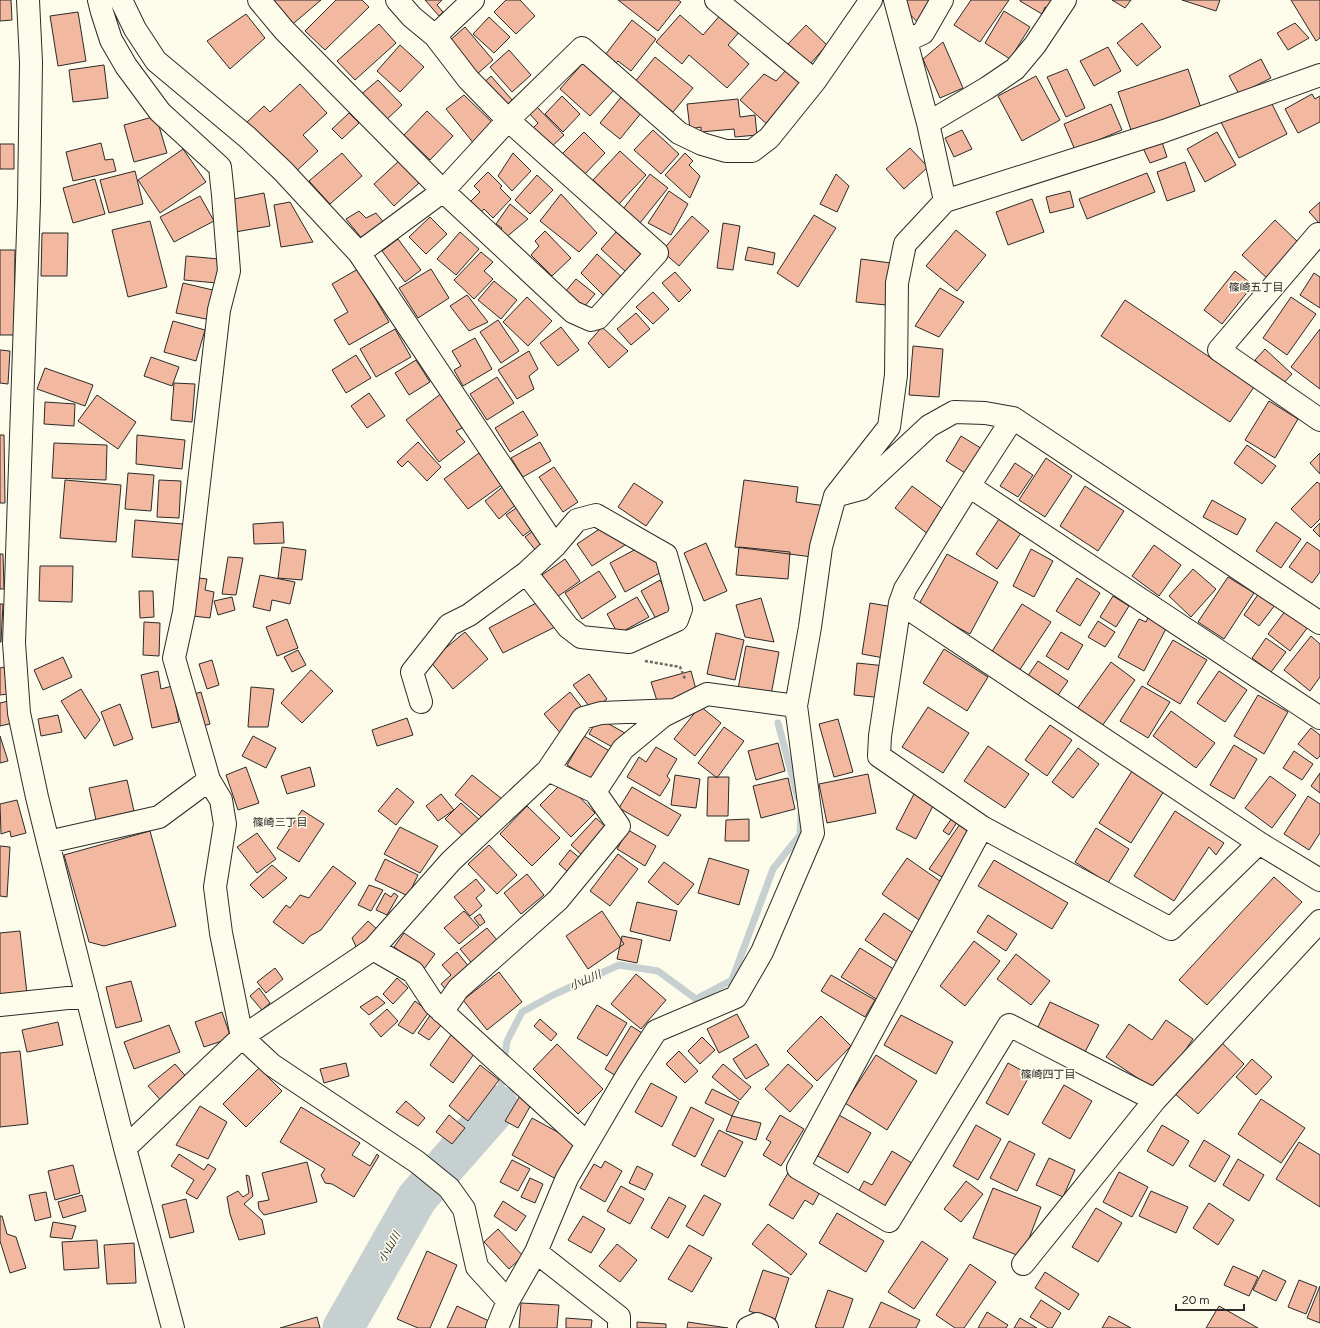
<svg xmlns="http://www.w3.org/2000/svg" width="1320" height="1328" viewBox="0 0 1320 1328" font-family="Figtree,'Noto Sans JP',sans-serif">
<rect width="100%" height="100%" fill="#fdfbea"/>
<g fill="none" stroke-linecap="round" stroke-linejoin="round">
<!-- stream -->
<path stroke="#c7d0d0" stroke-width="7" d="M778 723 798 798
M504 1062 507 1041 522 1012 553 995 619 965 658 971 696 999 732 980 773 869 800 835 801 814
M498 1106 503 1073"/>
<!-- river -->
<path stroke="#c7d0d0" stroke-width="41" d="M343 1328 417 1198 498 1106"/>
</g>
<!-- building -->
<path fill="#f2b8a0" stroke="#2b2b2b" d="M0 0H11L12 20 0 21Z
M264 0H321L288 28Z
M336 0H362L369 7 325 50 305 31Z
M425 0H442L437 5 443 12 439 16Z
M506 0H520L535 16 516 34 494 12Z
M618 0H678L681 2 658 31Z
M905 0H935L920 25 906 10 908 5Z
M971 0H1009L980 42 954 25Z
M1020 0H1055L1050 10 1045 7 1042 14 1020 1Z
M1112 0H1131L1125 8Z
M1182 0H1220L1216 11Z
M1291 0H1320V38L1316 41Z
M1004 11 1030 27 1010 59 985 43Z
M78 12 86 61 58 66 50 16Z
M722 13 741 30 728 45 749 64 727 88 689 55 682 64 656 42 680 15 703 35Z
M246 14 265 38 230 69 207 41Z
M489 17 510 37 494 53 473 34Z
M632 20 656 39 631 71 618 61 612 67 602 59Z
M1142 23 1161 47 1137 66 1117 43Z
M1295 23 1309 38 1288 50 1277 33Z
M379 24 396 43 355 80 337 61Z
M806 25 827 45 810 64 788 44Z
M465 27 493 60 476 75 447 43Z
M943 42 963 88 940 98 923 59Z
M400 45 424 67 400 92 377 71Z
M1108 47 1121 71 1094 86 1080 61Z
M509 50 531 75 512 92 490 67Z
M655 57 693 88 673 112 664 105 660 110 634 83Z
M1261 59 1271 78 1239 94 1229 76Z
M583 63 614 90 590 116 560 89Z
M104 65 108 98 73 102 69 70Z
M787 69 806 86 769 126 740 100 764 74 776 81Z
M1067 69 1085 108 1066 117 1047 77Z
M1188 69 1201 108 1131 130 1118 92Z
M491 76 513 101 502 110 481 85Z
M1036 76 1060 120 1022 141 998 96Z
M378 80 402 105 382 124 358 97Z
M300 84 327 113 303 135 318 151 292 175 245 124 264 106 270 112Z
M1312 94 1315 99 1320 96V122L1298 133 1285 109Z
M464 95 496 126 475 145 446 109Z
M562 96 580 114 563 132 545 114Z
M622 96 642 112 620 139 600 123Z
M1268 96 1287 134 1239 158 1220 120Z
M738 99 740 117 755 115 757 135 735 137 734 129 701 132V127L690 129 687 104Z
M1111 104 1122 130 1075 150 1064 124Z
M537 107 564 135 548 150 530 131 538 123 529 113Z
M427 111 453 136 430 160 404 135Z
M349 113 359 123 342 139 332 129Z
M156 116 167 153 134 162 124 125Z
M653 130 679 154 661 174 634 150Z
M962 130 972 149 954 157 945 138Z
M584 132 605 153 583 176 561 155Z
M1217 132 1236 165 1205 182 1187 149Z
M1161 139 1167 157 1150 163 1142 146Z
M101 143 105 160 113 159 116 171 73 181 66 152Z
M0 144H14V169H0Z
M910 148 928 167 904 189 886 169Z
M183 149 206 182 160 213 138 180Z
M620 151 646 175 619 204 593 180Z
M342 153 362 176 330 204 309 181Z
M513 153 531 171 512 191 498 176Z
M685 153 693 161 689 165 700 176 690 198 665 175Z
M400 160 420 182 394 206 374 184Z
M1185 162 1195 191 1167 201 1157 172Z
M135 171 143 204 109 213 100 180Z
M488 172 502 186 500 188 511 199 493 218 484 209 474 220 463 209 480 192 474 186Z
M1147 173 1155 192 1087 219 1079 199Z
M650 174 668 188 640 223 623 209Z
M836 174 849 186 837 212 820 204Z
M537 175 553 190 530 214 515 200Z
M95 179 105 214 73 223 63 188Z
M669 191 688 204 671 235 648 223Z
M1070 191 1074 207 1050 213 1046 197Z
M264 193 270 226 235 232 229 200Z
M561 194 597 233 579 252 540 221Z
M200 196 214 221 174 242 160 217Z
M1032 199 1044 232 1008 245 996 212Z
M290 202 313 242 281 247 274 205Z
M1320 202V224L1309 212Z
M510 204 528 219 504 239 498 232 502 228 496 224Z
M359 211 366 218 376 213 385 224 363 240 346 219Z
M814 215 836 228 798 287 777 273Z
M692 216 709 231 679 266 662 251Z
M430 217 447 234 426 254 409 237Z
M1275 220 1301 245 1268 279 1242 255Z
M150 221 167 287 128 297 112 230Z
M723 223 740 226 733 270 717 268Z
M956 230 986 255 957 291 926 266Z
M545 231 571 258 552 276 531 255 539 246 535 241Z
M460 232 479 249 456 275 437 259Z
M616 232 641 254 626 272 601 249Z
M42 233H68L67 276H41Z
M398 239 421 270 405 282 382 251Z
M748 247 775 253 773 265 745 260Z
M0 250H15L14 335H0Z
M481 252 493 262 484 271 493 279 474 299 454 280Z
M597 254 625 280 606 298 581 273Z
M186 256 219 259 217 283 184 280Z
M861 259 891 263 886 305 856 302Z
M358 269 389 322 349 345 334 320 348 312 332 284Z
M431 269 449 298 418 318 399 288Z
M1235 271 1253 285 1222 324 1204 310Z
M675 272 691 290 679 302 662 283Z
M1314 273 1320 277V308L1300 295Z
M576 279 595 294 579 313 560 298Z
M494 281 517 300 501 319 478 300Z
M183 283 217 291 211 320 176 313Z
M940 288 964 302 939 337 915 326Z
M653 292 669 309 653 324 636 307Z
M467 295 488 322 469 331 450 306Z
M527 297 552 321 528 346 503 322Z
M1291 297 1316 314 1287 355 1263 338Z
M1125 300 1254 387 1230 422 1101 336Z
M636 313 650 329 631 345 617 329Z
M498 320 519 351 501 363 480 332Z
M173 321 205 330 196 361 164 352Z
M561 327 579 350 558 366 540 343Z
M602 327 628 351 609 368 588 343Z
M395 329 411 357 376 377 360 349Z
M1320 329V389L1291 367Z
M475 338 492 369 463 386 454 370 461 366 452 351Z
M913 346 943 349 939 397 909 395Z
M1265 349 1292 374 1282 385 1255 360Z
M0 350 10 351 8 384 0 383Z
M529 351 538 369 529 376 534 389 517 399 498 370Z
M356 355 371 378 346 393 332 370Z
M151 357 179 367 172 386 144 376Z
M416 360 430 382 409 395 395 373Z
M45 368 93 385 85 406 37 389Z
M497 377 514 403 487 420 470 394Z
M174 383 195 384 192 422 171 420Z
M369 393 385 416 367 428 351 406Z
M442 393 457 412 462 428 456 431 465 442 439 462 406 420Z
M97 395 136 422 118 449 78 421Z
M1269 401 1298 419 1275 458 1245 440Z
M45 402 75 404 74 426 44 424Z
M523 411 538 435 510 452 495 428Z
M0 435H4L5 503H0Z
M137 435 185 440 182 469 136 464Z
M961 436 997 458 981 483 946 461Z
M418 442 441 467 427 481 408 461 402 467 397 462Z
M540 442 551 461 523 477 511 458Z
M54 443 107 445 106 480 52 478Z
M1247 445 1276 466 1262 484 1234 463Z
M479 453 503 484 468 509 444 479Z
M1320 453V474L1310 463Z
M1046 458 1072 476 1045 517 1019 500Z
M1015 463 1033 475 1018 497 1000 486Z
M554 467 578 502 563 512 539 477Z
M128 473 154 475 151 511 125 509Z
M65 480 121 485 116 542 60 538Z
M159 480 181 481 179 518 157 517Z
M744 480 798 487 796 502 827 506 820 558 735 547Z
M1317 482 1320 484V519L1311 528 1291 509Z
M634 483 663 502 646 526 618 507Z
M505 485 519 502 499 519 485 501Z
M912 486 947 512 929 535 895 508Z
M1085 486 1124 511 1098 551 1060 526Z
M1212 500 1246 519 1237 535 1203 517Z
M522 504 538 525 523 536 506 515Z
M1001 516 1023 530 997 569 976 554Z
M135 520 183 524 180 560 132 557Z
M283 522 284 543 254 544 253 524Z
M610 522 625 545 592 566 577 544Z
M1276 522 1301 539 1281 568 1256 551Z
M1320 523V537L1313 530Z
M537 528 552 546 540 556 525 537Z
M651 541 667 569 625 592 610 563Z
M1307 542 1320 551V572L1312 583 1289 567Z
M706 543 727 591 704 601 684 553Z
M1154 545 1181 565 1159 596 1132 576Z
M282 547 306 550 302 580 278 578Z
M739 547 790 552 788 579 736 575Z
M1031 549 1053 561 1034 597 1013 586Z
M0 554H3L4 589H0Z
M947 554 998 582 970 634 918 606Z
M228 557 243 558 236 595 222 594Z
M565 559 580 581 557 597 542 575Z
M40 566H73L72 602 39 601Z
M1193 569 1216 589 1191 617 1169 596Z
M599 571 616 597 582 619 565 593Z
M260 575 295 582 290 604 272 600 270 611 253 607Z
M190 577 207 579 205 590 214 592 210 618 185 615Z
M1228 577 1254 593 1224 639 1198 622Z
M1077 578 1100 593 1080 626 1056 611Z
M660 580 676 610 657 621 641 591Z
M139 591H153L154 617 140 618Z
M1259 593 1275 605 1259 626 1244 615Z
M1113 596 1129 606 1116 627 1100 617Z
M232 597 235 610 218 615 214 601Z
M637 597 649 617 618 634 607 614Z
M761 598 774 642 745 637 736 605Z
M540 601 555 627 503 653 489 628Z
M870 603 893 607 884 658 862 654Z
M0 604H3L1 642H0Z
M1022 604 1051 622 1019 671 991 653Z
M1286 610 1308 627 1290 651 1268 634Z
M1149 615 1168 625 1144 671 1118 657 1139 619 1146 622Z
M287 619 298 648 277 656 266 627Z
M1098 621 1115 632 1105 647 1088 637Z
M144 622 160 623 159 656 143 655Z
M465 632 488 659 453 689 430 661Z
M1061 632 1083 645 1068 670 1046 656Z
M716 633 744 640 735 680 707 674Z
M1311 636 1320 644V677L1310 691 1284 670Z
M1266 638 1286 652 1271 672 1252 658Z
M1173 640 1207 660 1180 704 1147 684Z
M746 646 779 652 771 695 738 689Z
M944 649 988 677 967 711 923 683Z
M298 650 306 665 292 672 284 657Z
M63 657 72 677 43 690 34 670Z
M212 660 219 685 207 689 199 664Z
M1038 661 1068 681 1054 701 1025 680Z
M1111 662 1135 680 1102 726 1077 709Z
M857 663 886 666 883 698 854 695Z
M4 667 8 694 0 695V668Z
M311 670 333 691 302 723 281 703Z
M158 671 161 689 172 686 179 722 152 728 141 675Z
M691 671 697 693 658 704 651 682Z
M1219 671 1247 690 1225 722 1197 703Z
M589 674 607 699 592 710 573 685Z
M1142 686 1170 702 1148 738 1120 721Z
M251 687 274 689 268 727H248Z
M81 689 100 720 85 739 61 701Z
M201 692 210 724 195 728 187 696Z
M570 692 587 714 562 735 544 714Z
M1258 695 1288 712 1264 754 1234 736Z
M8 701 13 723 0 726V703Z
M120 704 133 739 114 746 101 712Z
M700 706 721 723 695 756 674 739Z
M928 707 969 733 943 773 902 747Z
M1171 711 1215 743 1196 768 1153 736Z
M58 715 62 732 41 736 38 719Z
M407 718 413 735 377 746 372 730Z
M598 718 625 733 616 749 589 734Z
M838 719 853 772 834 777 819 724Z
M1050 725 1072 740 1047 776 1025 760Z
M724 727 744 741 717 778 698 763Z
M1311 728 1320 735V756L1317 759 1298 744Z
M0 736 8 761 0 763Z
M253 736 276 748 266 768 242 756Z
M584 736 613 753 596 782 567 765Z
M778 743 785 771 756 780 748 751Z
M1234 745 1257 759 1234 799 1210 785Z
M988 746 1029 774 1005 808 964 781Z
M656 747 677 759 667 776 670 780 660 796 627 777 639 757 646 762Z
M1078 748 1099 764 1073 798 1052 782Z
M1294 751 1313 764 1302 780 1283 768Z
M246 767 259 803 238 810 226 775Z
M310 767 315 786 287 794 281 776Z
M1132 771 1164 791 1131 843 1099 823Z
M1320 773V793L1311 786Z
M868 774 876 813 827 823 819 784Z
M472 775 502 799 485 820 455 795Z
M675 775 700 779 696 808 671 805Z
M1270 776 1296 795 1272 828 1245 808Z
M708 777H729L728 816H707Z
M788 778 795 809 761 818 753 786Z
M127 780 134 811 96 820 89 788Z
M564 781 595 813 571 837 540 805Z
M632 787 681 815 668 836 619 808Z
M397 788 414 802 396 825 378 811Z
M441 794 454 810 438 821 426 806Z
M914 794 934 804 916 839 896 829Z
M1308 796 1320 804V833L1309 850 1284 834Z
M17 800 26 833 11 837 10 831 1 834 0 804Z
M461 803 483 823 467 840 445 819Z
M527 806 560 838 532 866 500 834Z
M302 810 324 824 299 862 277 848Z
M1175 811 1224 843 1216 855 1209 847 1174 901 1134 876Z
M596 818 610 831 585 858 571 845Z
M952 818 957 822 949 835 943 831Z
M749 819V841H725L726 820Z
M960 824 975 834 945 879 929 869Z
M400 827 438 846 420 873 384 854Z
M1096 828 1129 849 1108 883 1075 862Z
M628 830 656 846 645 866 617 849Z
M150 831 176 926 104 946 89 942 64 855Z
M257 833 276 859 257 873 237 847Z
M489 845 517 875 497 894 468 864Z
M0 846 10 847 7 897 0 896Z
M570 850 581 859 569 873 559 864Z
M618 854 638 869 610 906 590 891Z
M709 858 749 870 739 905 698 893Z
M907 858 947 886 922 922 882 894Z
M385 859 418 875 408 896 375 880Z
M994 860 1068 903 1052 929 978 886Z
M664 862 694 884 678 905 648 882Z
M272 865 287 878 263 898 250 885Z
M333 866 356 883 321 930 310 936 303 944 273 922 286 905 290 908 300 895 309 898Z
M527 874 544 895 521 914 504 893Z
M1274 877 1302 902 1207 1005 1179 980Z
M476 879 485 890 476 898 482 906 470 916 454 897Z
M369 885 383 890 371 911 358 905Z
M385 893 391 897 394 893 398 896 387 915 376 910Z
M637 902 677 911 670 941 630 931Z
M464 911 479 927 459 944 444 928Z
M602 911 624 944 588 969 566 936Z
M884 913 919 937 900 964 865 940Z
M480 914 485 922 480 926 474 918Z
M988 915 1017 934 1006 951 977 932Z
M368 921 379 931 359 953 352 938Z
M487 928 502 946 475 967 460 949Z
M20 931 27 994 0 997V933Z
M404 933 435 954 424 969 394 947Z
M622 936 642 940 637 963 617 959Z
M974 941 1000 961 965 1006 940 986Z
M860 948 900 973 881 1002 841 977Z
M457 952 474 973 450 994 441 984 451 975 442 965Z
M1016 954 1050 981 1031 1005 997 979Z
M275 968 283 979 266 993 257 982Z
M499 972 522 1002 487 1030 463 1000Z
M636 974 666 1000 641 1029 611 1004Z
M831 975 875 1000 865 1017 821 991Z
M397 978 408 988 393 1004 383 994Z
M131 981 142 1021 116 1028 106 987Z
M259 988 270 1003 262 1010 250 996Z
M377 996 385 1003 369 1015 360 1007Z
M415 1001 429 1012 413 1034 398 1025Z
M1050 1002 1099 1025 1085 1052 1037 1029Z
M597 1005 627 1023 607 1056 577 1038Z
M387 1009 398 1021 381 1037 370 1024Z
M222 1012 231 1038 204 1047 195 1022Z
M431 1014 442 1024 429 1040 418 1033Z
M737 1014 749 1037 719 1053 707 1029Z
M901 1015 953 1042 936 1074 884 1045Z
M821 1016 851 1046 817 1081 787 1051Z
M540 1019 557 1034 551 1041 534 1026Z
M1166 1020 1193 1039 1157 1091 1106 1057 1129 1024 1152 1040Z
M58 1022 63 1045 27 1052 22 1030Z
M169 1025 180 1052 134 1069 124 1042Z
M631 1026 647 1036 621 1079 605 1069Z
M451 1035 474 1054 453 1083 430 1065Z
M702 1037 715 1050 700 1064 688 1051Z
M1221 1042 1244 1064 1198 1114 1174 1093Z
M557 1044 603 1089 578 1114 533 1069Z
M756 1044 769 1065 746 1079 733 1059Z
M20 1051 28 1124 0 1127V1053Z
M679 1051 698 1071 685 1083 666 1064Z
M876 1055 917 1081 887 1130 845 1103Z
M1252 1059 1272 1077 1256 1095 1236 1077Z
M346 1063 349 1076 324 1083 320 1069Z
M1008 1063 1030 1075 1008 1115 986 1103Z
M175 1064 190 1081 164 1104 148 1086Z
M723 1064 751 1087 740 1100 712 1077Z
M788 1064 813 1086 790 1112 765 1089Z
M480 1065 499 1080 468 1121 449 1106Z
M259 1068 282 1091 246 1127 223 1104Z
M651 1083 677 1097 662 1127 635 1112Z
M1064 1085 1092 1101 1070 1139 1042 1123Z
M712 1089 739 1102 732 1116 705 1103Z
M520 1096 532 1103 518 1128 505 1121Z
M1261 1099 1305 1128 1281 1163 1238 1134Z
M406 1101 425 1118 418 1126 396 1112Z
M200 1106 227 1122 208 1159 176 1145Z
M301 1107 360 1143 352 1155 370 1166 377 1154 379 1156 354 1197 332 1184 325 1183 321 1175 325 1169 280 1142Z
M691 1107 714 1119 695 1157 672 1145Z
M449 1115 465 1128 452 1144 436 1132Z
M780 1115 804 1129 781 1166 763 1155 771 1142 766 1139Z
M839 1115 871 1133 848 1173 816 1155Z
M732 1116 761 1123 756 1140 726 1131Z
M532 1118 576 1142 556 1179 512 1155Z
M976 1125 1001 1139 978 1180 953 1166Z
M1162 1125 1189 1141 1173 1166 1147 1151Z
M719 1130 743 1142 725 1177 701 1165Z
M1204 1140 1230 1156 1215 1182 1189 1166Z
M1009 1141 1035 1154 1017 1191 990 1178Z
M1299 1142 1320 1155V1207L1276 1179Z
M892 1151 912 1163 886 1208 858 1192 864 1181 872 1185Z
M179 1154 204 1170 208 1164 216 1169 197 1199 186 1193 194 1180 171 1166Z
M1049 1158 1075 1170 1063 1197 1036 1185Z
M1238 1159 1264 1175 1249 1201 1223 1185Z
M512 1160 530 1169 518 1191 500 1182Z
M605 1161 622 1171 605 1202 580 1188 594 1164 601 1168Z
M307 1162 317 1202 264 1215 259 1209 258 1202 269 1200 262 1173Z
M73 1165 80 1193 55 1200 48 1171Z
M637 1166 653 1174 645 1190 629 1183Z
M1119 1172 1148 1187 1132 1217 1103 1202Z
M788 1173 820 1192 813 1205 805 1200 793 1219 769 1205Z
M246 1175 249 1176 253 1196 244 1204 262 1220 265 1234 239 1240 230 1214 227 1197 238 1191 243 1197 249 1193Z
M530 1178 543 1184 535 1203 521 1197Z
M966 1181 983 1194 961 1222 944 1209Z
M621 1186 644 1199 630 1224 607 1211Z
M993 1188 1041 1207 1022 1257 973 1238Z
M1151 1191 1188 1207 1176 1233 1139 1216Z
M46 1192 51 1217 35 1221 29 1195Z
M82 1195 86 1211 63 1218 58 1202Z
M704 1195 721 1204 703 1236 686 1226Z
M669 1197 686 1206 668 1238 651 1228Z
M186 1199 194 1232 170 1238 162 1205Z
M503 1201 526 1216 516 1231 494 1216Z
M1209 1203 1234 1220 1218 1245 1193 1228Z
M1096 1208 1122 1223 1098 1262 1072 1247Z
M837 1213 884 1241 866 1272 819 1243Z
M0 1216H2L7 1234 16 1237 26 1268 10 1273 0 1241Z
M583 1216 605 1229 591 1253 568 1240Z
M53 1222 76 1226 72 1239 50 1237Z
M768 1224 807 1254 791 1275 752 1244Z
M498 1229 523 1256 509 1269 484 1242Z
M97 1240 99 1268 64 1270 62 1242Z
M922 1241 948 1259 914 1309 888 1292Z
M134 1243 136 1283 107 1284 104 1245Z
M617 1244 637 1260 620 1282 599 1266Z
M689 1245 712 1258 692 1292 668 1279Z
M427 1251 457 1265 430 1328H418L397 1319Z
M970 1264 996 1282 964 1328H955L936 1315Z
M1233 1266 1258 1277 1249 1296 1224 1285Z
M763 1270 789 1278 775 1320 749 1311Z
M1263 1270 1286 1281 1276 1301 1253 1290Z
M1045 1272 1079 1294 1069 1310 1035 1288Z
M1299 1280 1317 1287 1306 1314 1288 1307Z
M1320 1286V1323L1307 1318Z
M828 1290 853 1299 843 1328H818L815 1327Z
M1041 1300 1061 1313 1052 1328H1048L1030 1317Z
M881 1302 920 1320 916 1328H869Z
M521 1303 559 1305 557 1328H519Z
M457 1306 489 1321 486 1328H447Z
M1219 1306 1258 1328H1206Z
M987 1312 1008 1325 1006 1328H978Z
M1109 1316 1131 1328H1102Z
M317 1317 320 1328H280Z
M566 1318 592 1320 591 1328H566Z
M1020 1318 1037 1328H1014Z
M637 1322 666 1324V1328H637Z
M688 1322 728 1328H687Z"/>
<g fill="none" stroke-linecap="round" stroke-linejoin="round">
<!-- minor casing -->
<g stroke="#2b2b2b" stroke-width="24">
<path id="minor" d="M28 0 31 62 29 202 14 643 19 713 37 797 48 842 125 1148 173 1328
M99 0 102 12 111 40 126 66 160 112 220 167 223 195 229 271 219 310 184 612 174 658 209 780
M121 0 135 29 156 61 247 137 283 171 359 253 555 546
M259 0 284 30 443 191 573 312 591 320 598 318 657 253 508 120 468 79 435 36 412 17 397 0
M716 0 815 81
M895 0 928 123 945 201
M435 36 473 0
M906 41 923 33 942 0
M928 123 987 88 1015 69 1035 45 1065 0
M1320 235 1318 234 1219 350 1320 420
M359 253 443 191 508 120 582 48 679 133 702 144 726 151H752L769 138 815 81 871 0
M1013 418 969 486 905 589 900 603 880 736 879 756 982 827 1171 929 1259 843
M969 486 1320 718
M835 496 861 489 929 426 954 412 985 413 1013 418 1320 623
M900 603 1259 843 1320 880
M421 702 412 672 449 625 469 615 526 573 555 546 577 520 596 515 666 555 681 609 677 620 629 642 581 637 568 627 526 573
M595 792 623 749 663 716 707 694 796 706
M982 827 798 1168 889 1221 1009 1025 1155 1100
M48 842 159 817 209 780 221 800 225 824 215 887 221 933 242 1037 272 1065 417 1162 449 1188 464 1209 477 1267 508 1301
M373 949 413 972 434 1004 587 1143
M0 1005 87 996
M442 1012 458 989 558 900 619 826 595 792 548 770
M125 1148 242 1037 373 949 451 861 548 770 583 718 601 713 675 710
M536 1252 619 1317V1328
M1023 1264 1155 1100 1320 921
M497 1328 508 1301 536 1252 567 1178 628 1074 656 1031 736 997 762 952 813 833 796 706 810 627 821 547 835 496 889 427 896 375 897 283 905 244 945 201 1164 131 1320 75
M748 1328 757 1324 767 1328"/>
</g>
<!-- path -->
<path stroke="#6a6964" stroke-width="2.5" stroke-dasharray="3 2" stroke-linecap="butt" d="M645 661 680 667 685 679"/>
<!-- minor -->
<use href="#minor" stroke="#fdfbea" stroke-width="22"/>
</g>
<g text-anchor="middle" stroke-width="3" stroke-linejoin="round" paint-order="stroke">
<!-- neighbourhood labels -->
<g font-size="11" fill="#2b2b2b" stroke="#fdfbea">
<text x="1256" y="291">篠崎五丁目</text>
<text x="280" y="826">篠崎三丁目</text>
<text x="1048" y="1078">篠崎四丁目</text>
</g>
<!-- water labels -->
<g font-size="11" font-style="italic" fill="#2b2b2b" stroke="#fdfbea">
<text transform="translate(585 980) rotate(-24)" y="4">小山川</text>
<text transform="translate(389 1247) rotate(-60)" y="4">小山川</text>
</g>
</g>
<!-- scale -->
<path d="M1176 1304v6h68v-6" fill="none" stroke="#2b2b2b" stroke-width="2"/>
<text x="1182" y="1304" font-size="12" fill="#2b2b2b" stroke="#fdfbea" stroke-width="3" paint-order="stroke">20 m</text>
</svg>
